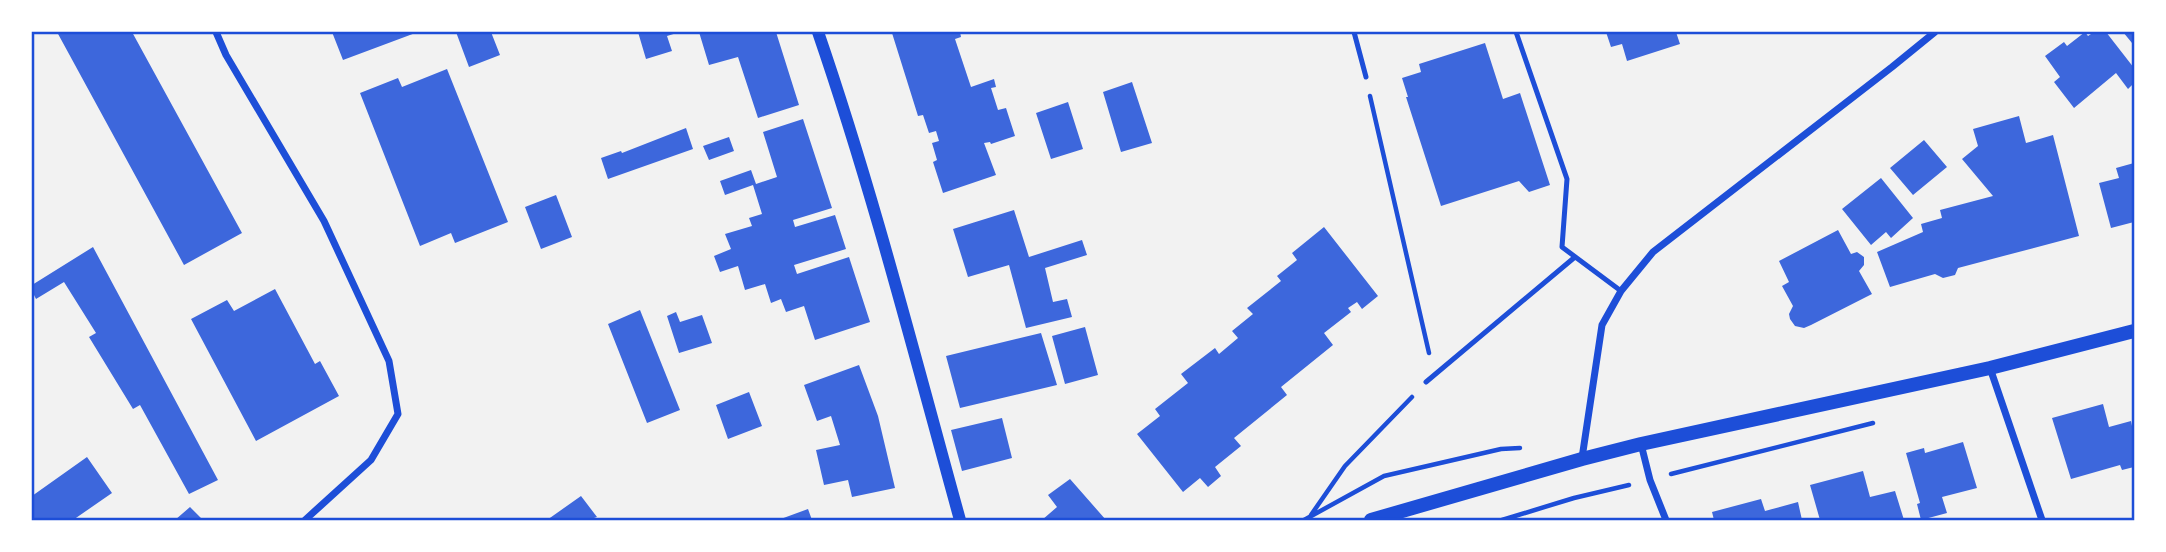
<svg xmlns="http://www.w3.org/2000/svg" width="2166" height="552" viewBox="0 0 2166 552" font-family="Arial,sans-serif">
<rect width="100%" height="100%" fill="#f2f2f2"/>
<!-- building -->
<path fill="#3d67dc" d="M57 32H132L242 233 184 265Z
M332 32H418L343 60Z
M456 32H491L500 55 469 67Z
M638 32H680L667 36 672 51 646 59Z
M699 32H776L799 105 758 118 738 57 709 65Z
M896 32H960L961 37 955 39 971 87 994 79 996 87 991 88 998 110 1006 108 1015 136 991 144 990 142 984 143 996 175 943 193 933 162 937 160 932 143 939 141 936 131 929 133 923 115 918 116 892 33Z
M1606 32H1676L1680 44 1627 61 1622 44 1611 47Z
M2085 32 2088 36 2094 32H2106L2134 68V83L2128 89 2116 73 2074 108 2054 82 2060 77 2045 56 2064 42 2067 46Z
M2123 32H2134V41L2132 43Z
M1485 43 1503 99 1520 93 1550 185 1529 192 1519 181 1441 206 1406 97H1408L1402 78 1421 72 1419 64Z
M447 69 508 222 455 243 451 233 420 246 360 93 398 78 402 87Z
M1132 82 1152 143 1121 152 1103 92Z
M1068 102 1083 149 1051 159 1036 113Z
M2019 116 2026 143 2053 135 2079 236 1958 268 1955 275 1943 278 1935 274 1890 287 1877 252 1923 232 1921 224 1942 218 1940 210 1993 196 1962 159 1978 146 1973 129Z
M803 119 832 208 793 220 795 227 835 215 846 249 794 265 797 274 849 257 870 322 815 340 804 306 786 312 781 299 771 303 765 284 745 290 738 266 720 272 714 256 731 249 725 234 752 226 749 218 762 214 753 185 725 195 720 181 751 170 756 184 777 177 763 132Z
M686 128 693 149 608 179 601 158 621 151 622 153Z
M729 137 734 151 709 160 703 146Z
M1924 140 1947 167 1913 195 1890 168Z
M2134 163V222L2111 228 2099 183 2119 178 2116 168Z
M1881 178 1913 218 1891 238 1886 232 1871 245 1842 209Z
M556 195 572 237 541 249 525 207Z
M1014 210 1029 257 1082 240 1087 255 1045 268 1053 302 1067 299 1072 317 1026 328 1009 265 968 277 953 229Z
M1324 227 1378 296 1362 309 1357 302 1348 308 1351 312 1324 333 1333 345 1281 387 1287 395 1234 438 1241 446 1215 467 1221 476 1208 487 1200 478 1183 492 1137 434 1160 416 1155 409 1188 383 1181 374 1215 348 1219 354 1238 338 1232 331 1253 314 1247 308 1281 281 1277 276 1297 260 1292 253Z
M1838 230 1851 254 1857 252 1864 257V265L1859 271 1872 294 1811 325 1804 328 1795 326 1790 319 1789 314 1793 306 1782 286 1789 282 1779 261Z
M93 247 218 480 189 494 140 405 133 409 89 337 96 333 64 282 36 299 32 291V285Z
M275 289 315 364 320 361 339 396 256 441 191 319 227 300 234 311Z
M640 310 680 410 647 423 608 324Z
M676 312 680 322 702 315 712 343 679 353 667 316Z
M1085 327 1098 375 1065 384 1052 336Z
M1041 333 1057 385 960 408 946 356Z
M859 365 878 416 895 488 852 497 848 480 824 485 816 450 840 445 831 416 817 421 804 385Z
M749 392 762 426 728 439 716 405Z
M2103 404 2109 427 2131 421 2134 436V467L2122 470 2120 465 2071 479 2052 418Z
M1002 418 1012 458 962 471 951 430Z
M1963 442 1977 488 1942 497 1947 513 1921 520 1917 504 1920 503 1906 453 1924 448 1925 453Z
M87 457 112 493 73 520H32V496Z
M1863 471 1870 497 1895 491 1904 520H1820L1810 485Z
M1070 479 1106 520H1042L1057 507 1048 495Z
M581 496 597 517 594 518 596 520H547Z
M1761 499 1765 511 1798 502 1802 520H1714L1712 512Z
M190 507 203 520H175Z
M808 509 812 520H778Z"/>
<g fill="none" stroke-linecap="round" stroke-linejoin="round">
<!-- path -->
<path stroke="#1d4ed8" stroke-width="4.5" d="M1370 96 1429 353
M1671 474 1873 423
M1311 515 1345 466 1412 397
M1304 520 1384 476 1501 449 1520 448
M1502 520 1574 498 1629 485"/>
<!-- service -->
<path stroke="#1d4ed8" stroke-width="5" d="M1354 32 1366 77
M1516 32 1567 179 1562 247 1621 291
M1426 382 1575 257"/>
<!-- minor -->
<path stroke="#1d4ed8" stroke-width="7" d="M216 32 226 55 324 221 389 361 398 414 371 460 305 520
M1990 368 2042 520
M1641 444 1650 480 1666 520
M1582 458 1602 325 1621 291 1653 252 1892 67 1935 32"/>
<!-- tertiary -->
<path stroke="#1d4ed8" stroke-width="12" d="M818 32C873 192 915 357 960 520"/>
<!-- secondary -->
<path stroke="#1d4ed8" stroke-width="14" d="M1371 520 1582 459 1641 444 1990 368 2134 331"/>
</g>
<!-- border -->
<rect width="2166" height="552" fill="none" stroke="#ffffff" stroke-width="66"/>
<rect x="33" y="33" width="2100" height="486" fill="none" stroke="#1d4ed8" stroke-width="2.5"/>
</svg>
